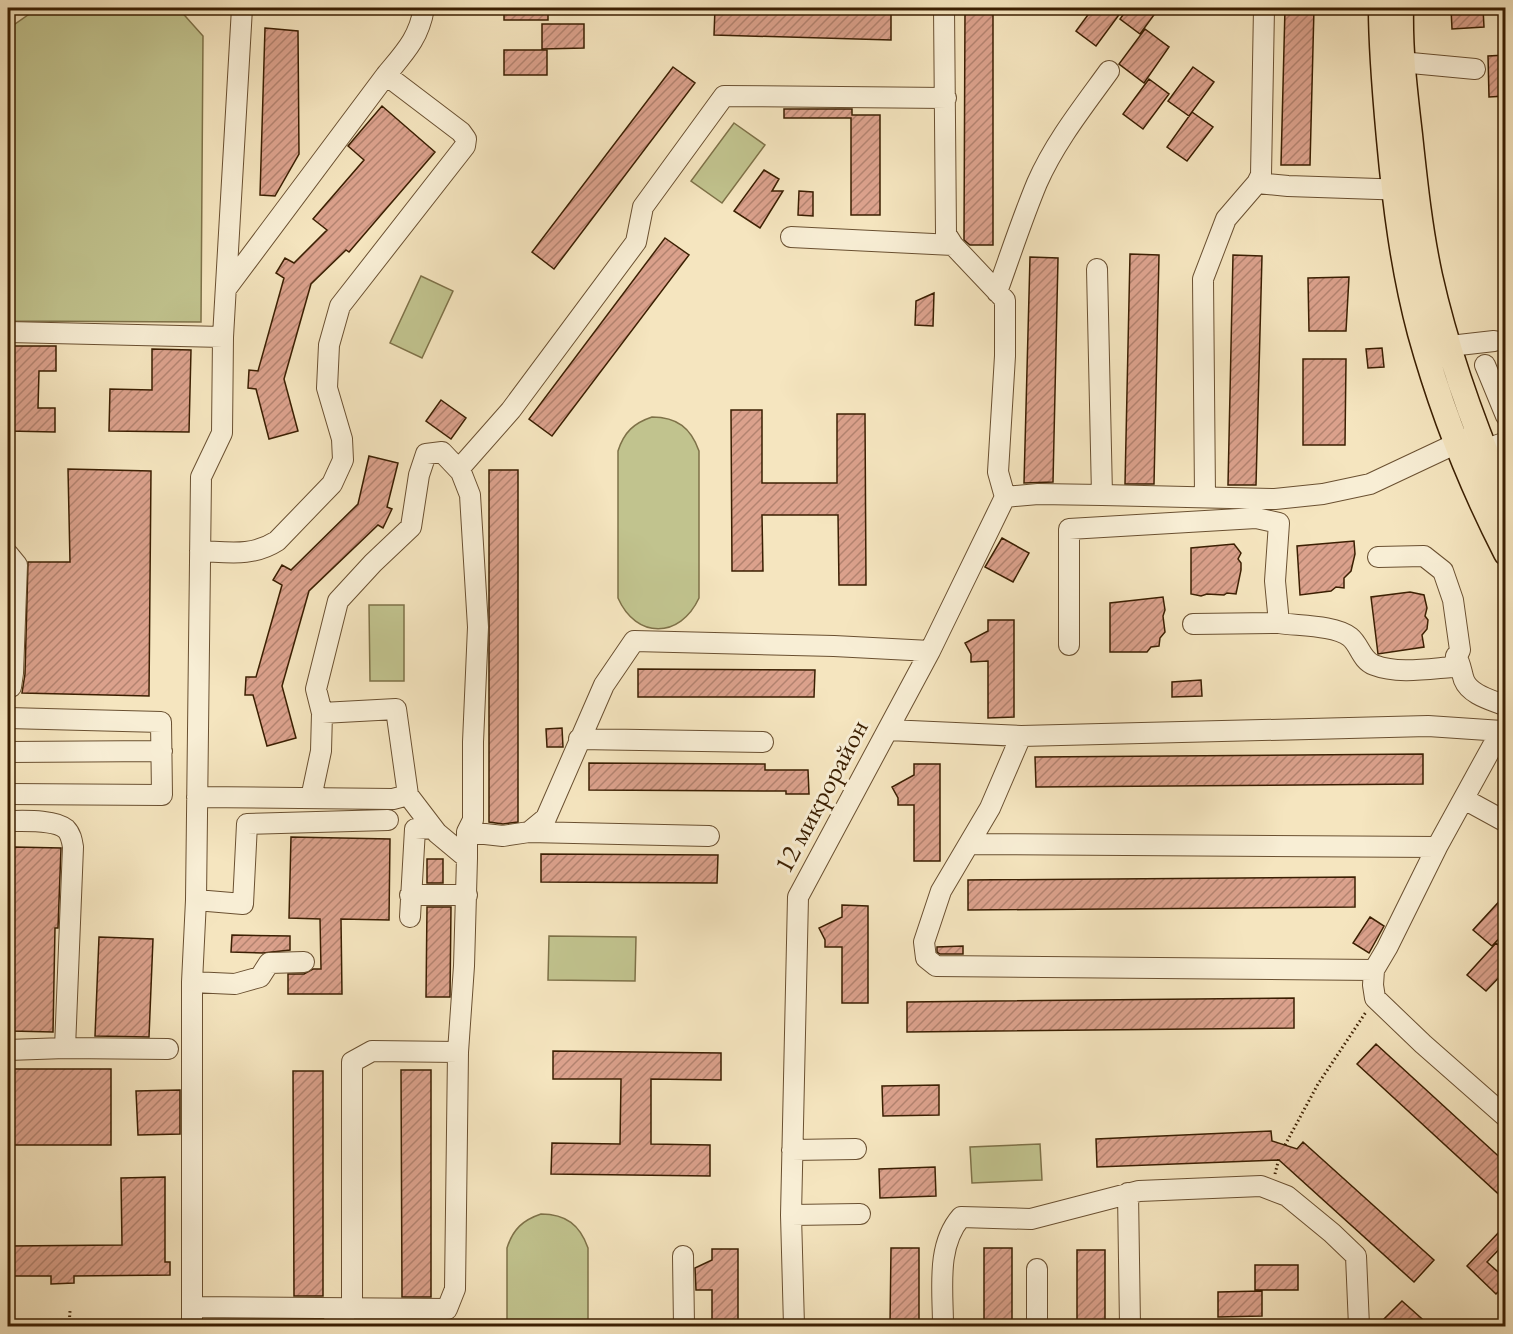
<svg xmlns="http://www.w3.org/2000/svg" width="1513" height="1334" viewBox="0 0 1513 1334" font-family="'EB Garamond',serif">
<defs>
<pattern id="building-hatch" width="6" height="6" patternUnits="userSpaceOnUse" patternTransform="scale(1.5)"><rect width="6" height="6" fill="#dba18c"/><path d="M-1 1l2-2M0 6l6-6M5 7l2-2" fill="none" stroke="#b38370"/></pattern>
</defs>
<rect width="100%" height="100%" fill="#f5e5bf"/>
<filter id="stains"><feTurbulence type="fractalNoise" baseFrequency=".00333" numOctaves="4"/><feColorMatrix values="0 0 0 0 .2 0 0 0 0 .09 0 0 0 0 .02 0 0 0 .5 -.17"/></filter>
<radialGradient id="worn" r=".72"><stop offset=".6" stop-color="#630" stop-opacity="0"/><stop offset="1" stop-color="#630" stop-opacity=".3"/></radialGradient>
<!-- garden -->
<path fill="#c1c38e" stroke="#7e7148" stroke-width="1.5" d="M38 8H178L203 36 201 322 8 321V29Z
M734 123 765 145 722 203 691 181Z
M421 276 453 291 422 358 390 343Z
M652 417C677 417 691 428 699 451V598C680 639 636 639 618 598V451C624 432 634 423 652 417Z
M369 605H404V681H370Z
M549 936 636 937 635 981 548 980Z
M1040 1144 1042 1180 972 1183 970 1147Z
M541 1214C566 1214 580 1225 588 1248V1326H507V1248C513 1229 523 1220 541 1214Z"/>
<!-- building -->
<path fill="url(#building-hatch)" stroke="#3b1f02" stroke-width="1.5" d="M504 8H548V20H504Z
M715 8 891 12V40L714 35Z
M965 8H993V245H970L964 240Z
M1093 8H1124L1096 46 1076 31Z
M1128 8H1159L1140 34 1120 19Z
M1285 8H1314L1310 165H1281Z
M1451 8H1483L1484 27 1452 29Z
M542 24H584V48L542 49Z
M265 28 298 31 299 154 275 196 260 195Z
M1145 29 1169 47 1144 83 1119 64Z
M504 50H547V75H504Z
M1506 55V96L1489 97 1488 56Z
M673 67 695 83 554 269 532 252Z
M1193 67 1214 82 1189 116 1168 101Z
M1149 79 1169 94 1143 129 1123 114Z
M382 106 435 152 349 252 346 250 311 284 284 379 298 431 269 439 256 389 248 388 249 370 258 371 284 278 276 273 285 258 294 263 327 230 313 219 364 160 348 146Z
M784 109H852V115H880V215H851V118H784Z
M1192 112 1213 127 1187 161 1167 147Z
M764 170 779 179 772 191H783L760 228 734 211Z
M799 191 813 192V216L798 215Z
M665 238 689 255 552 436 529 419Z
M1130 254 1159 255 1154 484H1125Z
M1233 255 1262 256 1256 485H1228Z
M1030 257 1058 258 1053 482 1024 483Z
M1349 277 1346 331H1309L1308 278Z
M934 293 933 326 915 325 916 301Z
M8 346H56V371H39L38 408H55V432L8 431Z
M1382 348 1384 367 1368 368 1366 349Z
M152 349 191 350 189 432 109 431 110 389 152 390Z
M1303 359H1346L1345 445H1303Z
M441 400 466 418 451 439 426 421Z
M731 410H762V483H837V414H865L866 585H839L838 515H762L763 571H732Z
M369 456 398 463 387 507 392 509 383 528 378 525 309 591 282 686 296 738 267 746 253 695H245L246 677H256L282 585 273 580 282 565 291 570 358 504Z
M68 469 151 471 149 696 22 693 25 674 28 562H70Z
M489 470H518V822L503 824 489 822Z
M1002 538 1029 553 1013 582 985 567Z
M1354 541 1355 554 1351 571 1344 578V588L1336 587 1331 591 1300 595 1297 546Z
M1234 544 1241 553 1238 559 1241 563V570L1236 594 1227 593 1224 595 1207 594 1201 596 1191 594V548Z
M1410 592 1424 595 1427 608 1425 616 1428 620 1427 629 1422 635 1424 647 1378 654 1371 597Z
M1163 597 1165 610 1163 616 1165 632 1160 638 1159 646 1151 647 1147 652H1110V603Z
M988 620H1014V717L988 718V661L971 662V654L965 643 988 631Z
M638 669 815 670 814 697H638Z
M1201 680 1202 696 1172 697V682Z
M562 728 563 747H547L546 729Z
M1423 754V784L1036 787 1035 757Z
M589 763 765 764V770H808L809 794H786V791L589 790Z
M914 764H940V861H914V805H898V798L892 787 914 775Z
M291 837 390 839 389 920 341 919 342 994H288V974H304L313 969H321L320 919 289 918Z
M14 847 61 848 58 928H55L53 1032 11 1031Z
M541 854 718 855 717 883 541 882Z
M427 859H443V883H427Z
M1355 877V907L968 910V880Z
M1506 894V931L1492 946 1473 930Z
M842 905 868 906V1003H842V947H825V940L819 928 842 917Z
M427 907H451L450 997H426Z
M1370 917 1384 926 1369 953 1353 943Z
M232 935 290 936V950L263 953 231 952Z
M99 937 153 939 149 1037 95 1036Z
M1496 943 1506 952V970L1486 991 1467 975Z
M963 946V954H940L937 952V947Z
M1294 998V1028L907 1032V1002Z
M1376 1044 1506 1163V1201L1357 1064Z
M553 1051 721 1053V1080L651 1079V1144L710 1145V1176L551 1174 552 1143 620 1144 621 1079H553Z
M9 1069H111V1145H10Z
M401 1070H431V1297H402Z
M293 1071H323V1296H294Z
M939 1085V1115L883 1116 882 1086Z
M180 1090V1134L138 1135 136 1091Z
M1271 1131 1272 1141 1297 1149 1303 1142 1434 1260 1414 1282 1279 1160 1097 1167 1096 1139Z
M935 1167 936 1196 880 1198 879 1169Z
M165 1177V1262H170V1275L74 1276V1283L51 1284V1276H8V1246L122 1245 121 1178Z
M1499 1232 1506 1238V1242L1487 1262 1506 1279V1296L1500 1290 1496 1294 1467 1266Z
M891 1248H919V1326H890Z
M984 1248H1012V1326H984Z
M712 1249H738V1326H712V1290H696L695 1268 712 1260Z
M1077 1250H1105V1326H1077Z
M1255 1265H1298V1290H1255Z
M1262 1291V1316L1218 1317V1292Z
M1402 1301 1430 1326H1392L1384 1319Z"/>
<g fill="none" stroke-linecap="round" stroke-linejoin="round">
<!-- minor casing -->
<g stroke="#6a5031" stroke-width="22">
<path id="minor" d="M944 8 946 234 953 245 1005 300V356L998 472 1005 497
M1390 61 1475 69
M1257 183 1261 175 1264 8
M791 237 953 245
M1097 269 1102 495
M226 289 386 75C405 52 419 38 424 8
M997 292C1010 256 1022 219 1037 183 1055 142 1083 107 1109 71
M8 332 223 337 242 8
M1450 346 1494 341
M1485 365 1506 416
M1484 450 1506 442
M459 469 511 410 636 242 643 207 724 96 946 98
M1205 496 1203 279 1226 219 1257 183 1288 186 1408 190
M1005 497 1038 494 1102 495 1275 499 1323 494 1370 484 1470 437
M200 551C228 552 252 557 277 541L332 484 343 460 342 439 327 388 329 345 340 306 465 146 466 139 461 132 386 75
M8 554 17 565 13 673 11 687H8
M1279 623C1298 626 1335 625 1350 637 1360 645 1361 660 1374 665 1397 674 1427 669 1452 667L1460 650 1453 600 1443 571 1424 556 1378 557
M1069 645V529L1256 518 1279 523 1275 581 1279 623 1193 624
M1456 656C1461 664 1461 671 1464 680 1470 695 1492 700 1506 706
M322 713 396 709 408 795
M8 718 161 722 162 795 8 794
M1506 727 1492 747 1437 847 1387 948 1374 970 1373 985 1375 998 1423 1044 1506 1117
M888 730 1021 736
M579 739 763 742
M8 752 162 751
M197 797 393 799 408 795 437 833 467 858 464 966 458 1052
M311 798 321 751 322 713 316 689 338 601 373 563 411 527 419 475 426 454 442 452 461 472 470 495 478 627 473 742V820L467 832V858
M1464 799 1506 822
M8 821C22 821 55 819 66 829 71 834 72 841 73 847L65 1048
M467 832 503 836 529 832 546 818 604 685 634 641 834 646 930 651
M529 832 709 836
M969 844 1437 847
M410 895H467
M196 900 243 904 247 824 388 820
M410 917 415 829 433 828
M1374 970 936 966 926 958 924 942 941 891 990 808 1021 736 1428 726 1502 731
M192 982 235 984 260 977 269 963 304 962
M8 1050 65 1048 168 1049
M792 1150 856 1149
M1128 1193 1130 1326
M791 1215 860 1214
M683 1256 684 1326
M192 1307 447 1309 455 1289 458 1052 372 1051 352 1062V1308L334 1321V1326
M192 1326V982L196 900 201 477 222 433 223 337
M794 1326 791 1215 798 897 930 651 1005 497
M943 1326C943 1289 936 1246 961 1217L1031 1219 1139 1191 1261 1186 1287 1196 1332 1233 1356 1256 1359 1326
M1037 1326V1269"/>
</g>
<!-- major casing -->
<g stroke="#3b1f02" stroke-width="27">
<path id="major" d="M1381 8C1381 52 1385 95 1389 139 1395 205 1403 269 1420 333 1441 409 1470 483 1506 553
M1401 8C1400 51 1405 92 1410 135 1415 182 1420 230 1430 276 1447 352 1475 429 1506 501"/>
</g>
<!-- path -->
<path stroke="#3b1f02" stroke-width="3" stroke-dasharray="1.5 3" stroke-linecap="butt" d="M1285 1145 1318 1084 1366 1012
M1275 1174 1279 1158
M69 1326 70 1311"/>
<!-- minor -->
<use href="#minor" stroke="#f8eed5" stroke-width="20"/>
<!-- major -->
<use href="#major" stroke="#f5e5bf" stroke-width="24"/>
</g>
<g text-anchor="middle" stroke-width="6" stroke-linejoin="round" paint-order="stroke">
<!-- street labels -->
<g font-size="27" fill="#3b1f02" stroke="#f8eed5">
<text transform="translate(821 796) rotate(-62)" y="9">12 микрорайон</text>
</g>
</g>
<!-- margin -->
<rect width="1513" height="1334" fill="none" stroke="#f5e5bf" stroke-width="30"/>
<rect x="9" y="9" width="1495" height="1316" fill="none" stroke="#3b1f02" stroke-width="3"/>
<rect x="15" y="15" width="1483" height="1304" fill="none" stroke="#3b1f02" stroke-width="1.5"/>
<rect width="100%" height="100%" filter="url(#stains)"/>
<rect width="100%" height="100%" fill="url(#worn)"/>
</svg>
